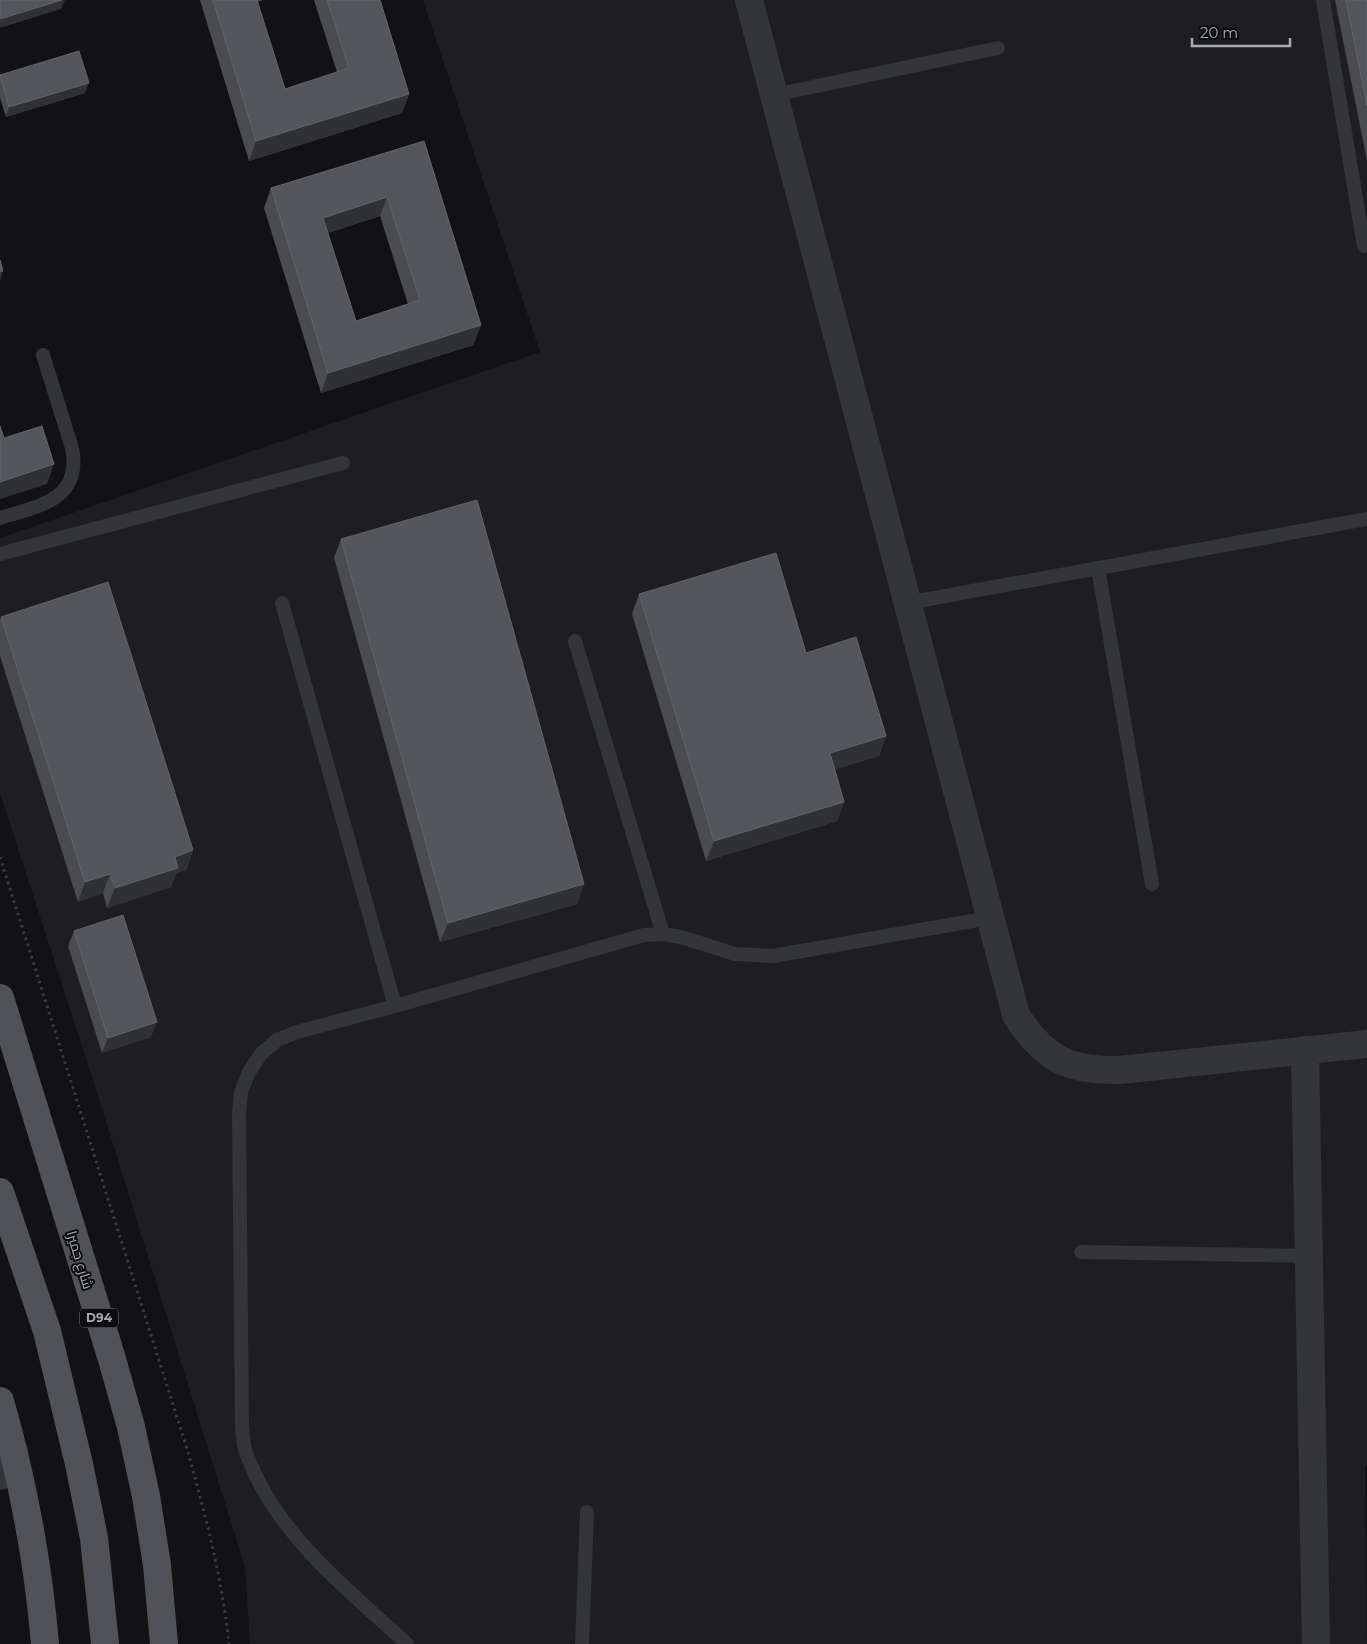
<svg xmlns="http://www.w3.org/2000/svg" width="1367" height="1644" viewBox="0 0 1367 1644" font-family="Montserrat,Cairo,sans-serif">
<rect width="100%" height="100%" fill="#121214"/>
<!-- built -->
<path fill="#1e1e20" d="M423 0H1367V1466H1365L1367 1644H250L245 1567 94 1083 0 793V538L540 352Z"/>
<g fill="none" stroke-linecap="round" stroke-linejoin="round">
<!-- path -->
<path stroke="#3a3c3f" stroke-width="3" stroke-dasharray="2.5 4" stroke-linecap="butt" d="M0 857 187 1449C205 1513 222 1578 229 1644"/>
<!-- service -->
<path stroke="#333538" stroke-width="14" d="M1323 0 1364 246
M774 95 998 48
M0 518C39 506 82 500 72 448L43 355
M0 554 343 463
M1098 568 1152 884
M282 603 395 1006
M907 603 1367 519
M575 641 663 934
M1081 1252 1309 1256
M407 1644C353 1594 290 1545 257 1478 253 1469 248 1459 245 1450 243 1442 243 1434 242 1427L239 1114 241 1092 249 1072 261 1054 277 1040 297 1032 395 1006 644 935 663 934 681 937 735 954 773 956 989 918
M582 1644 587 1512"/>
<!-- minor -->
<path stroke="#333538" stroke-width="28" d="M749 0 1016 1015C1044 1059 1068 1071 1120 1070L1367 1044
M1305 1050 1316 1644
M0 1476 14 1451"/>
<!-- primary -->
<path stroke="#505257" stroke-width="28" d="M0 998 112 1359 131 1427 146 1496 157 1565 164 1644
M0 1192 47 1331 79 1464 94 1538 105 1644
M0 1401C23 1481 38 1561 45 1644"/>
</g>
<!-- wall -->
<path fill="#4b4c50" fill-rule="evenodd" d="M200 0H263L257 2 285 89 337 72 314 0H380L409 94 402 113 249 161Z
M1335 0H1367V161Z
M0 75 85 93 6 117 0 98Z
M424 141 481 325 473 345 321 393 264 208 271 188ZM380 216 408 304 356 321 328 233Z
M341 539 584 884 577 904 440 942 334 558Z
M639 594 806 653 886 736 879 756 835 769 844 802 837 821 706 861 632 614Z
M1 617 193 850 186 870 176 873 171 887 107 908 103 893 78 902 0 656V620Z
M74 931 151 1037 102 1053 68 946Z"/>
<!-- shaded-wall -->
<path fill="#303134" d="M62 0H65L61 9 0 28V19Z
M89 83 85 93 6 117 9 107Z
M409 94 402 113 249 161 256 141Z
M387 197 380 216 316 237 323 218Z
M3 271 0 281V272Z
M481 325 473 345 321 393 328 373Z
M54 464 47 484 0 499V482Z
M886 736 879 756 823 773 830 753Z
M844 802 837 821 706 861 714 841Z
M193 850 186 870 176 873 171 887 107 908 115 888 175 857Z
M110 874 103 893 78 902 85 882Z
M584 884 577 904 440 942 448 923Z
M157 1022 151 1037 102 1053 108 1038Z"/>
<!-- building -->
<path fill="#54565b" stroke="#616469" fill-rule="evenodd" d="M0 0H62L0 19Z
M213 0H257L285 89 349 68 327 0H380L409 94 256 141Z
M1346 0H1367V105Z
M79 51 89 83 9 107 0 75Z
M424 141 481 325 328 373 271 188ZM387 197 420 300 356 321 323 218Z
M0 260 3 271 0 272Z
M0 426 4 438 42 426 54 464 0 482Z
M477 500 584 884 448 923 341 539Z
M776 553 806 653 856 637 886 736 830 753 844 802 714 841 639 594Z
M108 582 193 850 175 857 178 868 115 888 110 874 85 882 1 617Z
M123 915 157 1022 108 1038 74 931Z"/>
<g text-anchor="middle" stroke-width="4" stroke-linejoin="round" paint-order="stroke">
<!-- shield labels -->
<rect fill="#0d0d0f" stroke="#777c82" stroke-width="1" x="80" y="1308.5" width="38" height="19" rx="4"/>
<g font-size="12" font-weight="bold" fill="#a5abb3">
<text x="99" y="1322">D94</text>
</g>
<!-- street labels -->
<g font-size="14" fill="#a5abb3" stroke="#0d0d0f">
<text transform="translate(80 1260) rotate(73)" y="5">شارع جميرا</text>
</g>
</g>
<!-- scale -->
<path d="M1192 38v8h98v-8" fill="none" stroke="#a5abb3" stroke-width="2.5"/>
<text x="1200" y="38" font-size="15" fill="#a5abb3" stroke="#0d0d0f" stroke-width="4" paint-order="stroke">20 m</text>
</svg>
